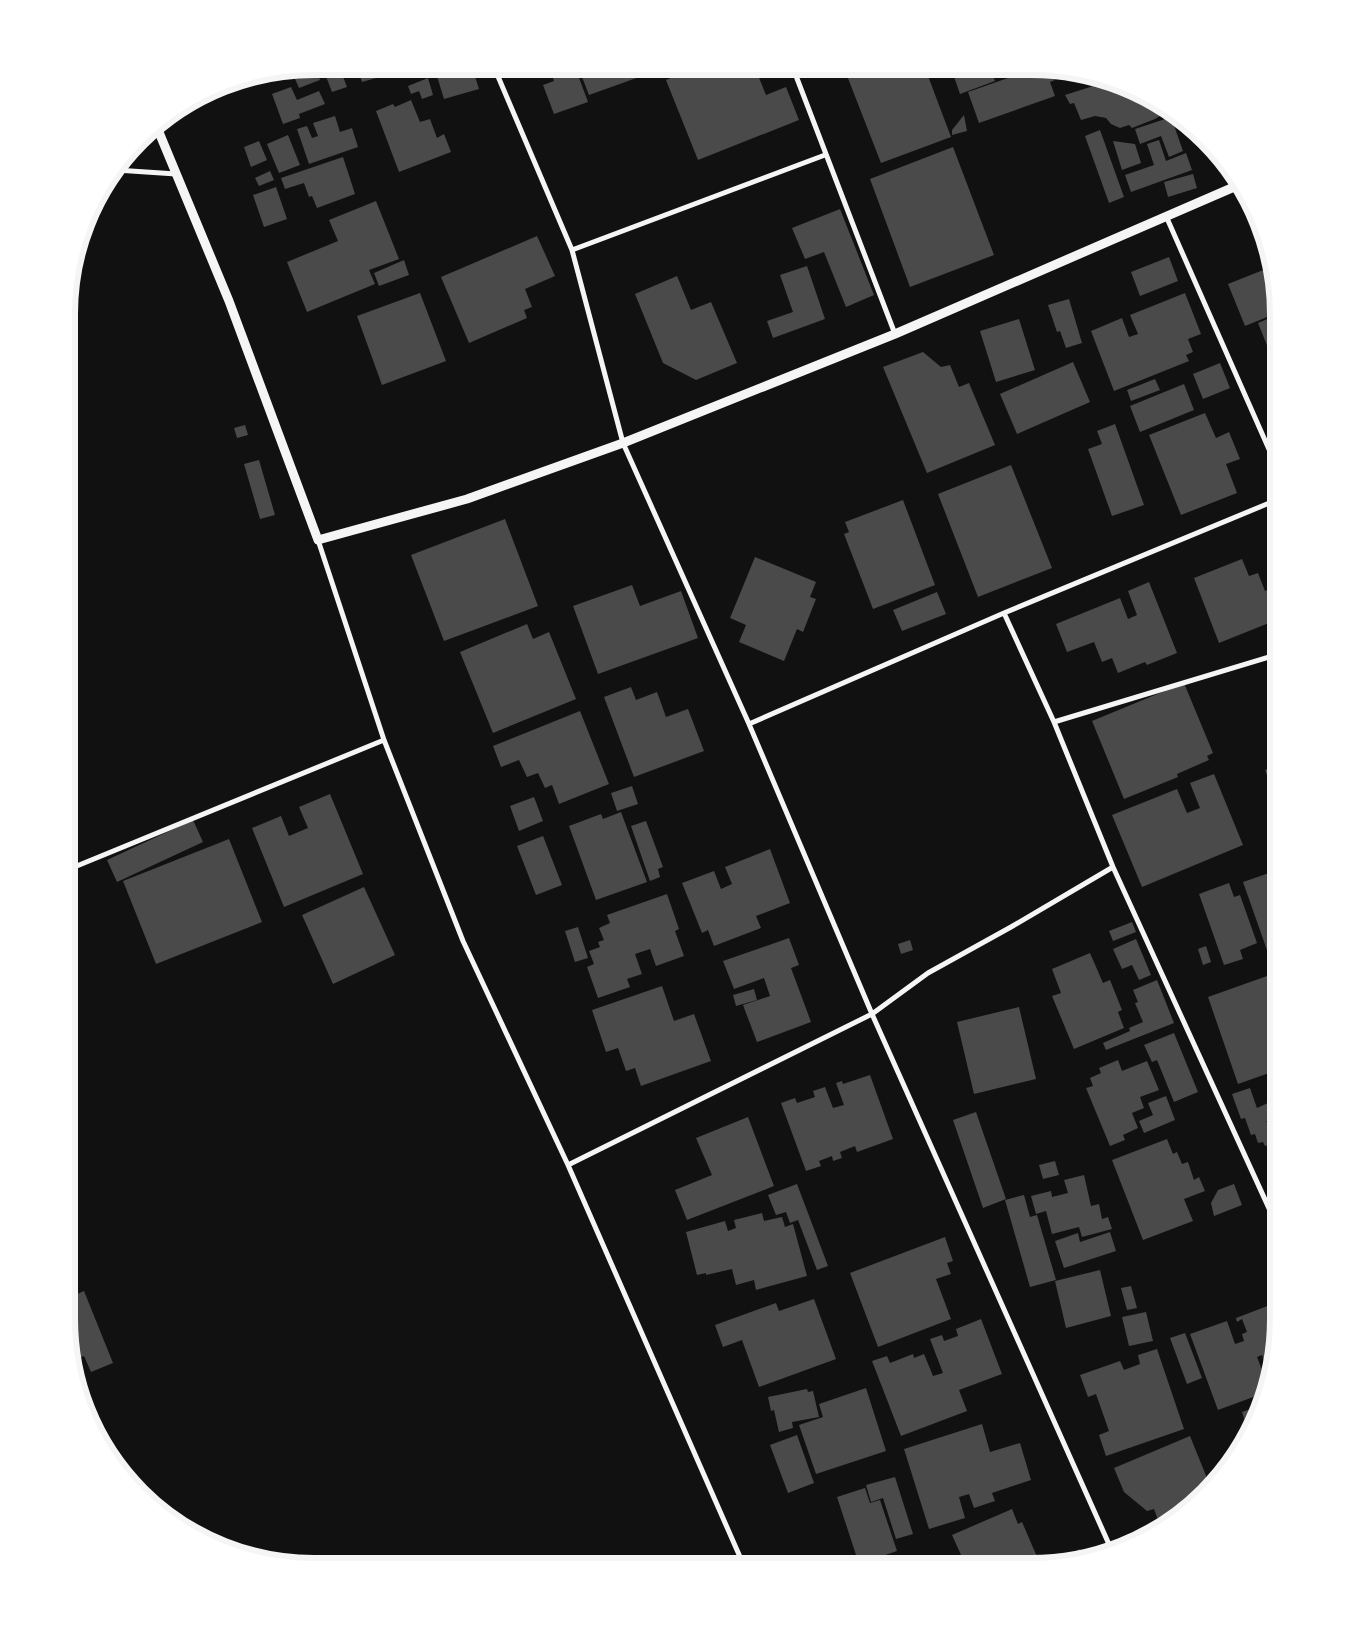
<svg xmlns="http://www.w3.org/2000/svg" width="1345" height="1633" viewBox="0 0 1345 1633" font-family="'DM Sans',sans-serif">
<rect width="100%" height="100%" fill="#111"/>
<!-- building -->
<path fill="#4a4a4a" d="M315 66 320 80 299 88 292 72 302 68Z
M322 66H339L347 87 332 92Z
M357 66H399L401 71 362 82Z
M457 67H472L479 89 444 99 436 73Z
M549 67H575L588 102 554 114 543 85 554 81Z
M589 67H639L642 76 589 95 582 77 592 74Z
M697 67 755 68 766 95 786 87 799 120 698 160 666 80Z
M844 68H925L951 137 881 163Z
M951 68H990L995 81 960 94Z
M1037 68H1051L1055 80 1050 82 1055 96 979 123 968 92Z
M428 78 433 95 422 99 419 91 411 94 408 86Z
M1109 81H1112L1113 83 1116 82 1126 85 1165 106 1167 112 1155 119 1132 128 1129 125 1120 128 1111 124 1106 118 1095 116 1081 120 1074 103 1070 104 1065 95Z
M291 87 297 100 319 91 325 104 299 114 300 118 283 124 272 94Z
M411 100 420 122 430 119 437 138 444 134 451 152 399 172 376 111 393 104 395 107Z
M964 115 967 131 952 135V130Z
M335 116 340 132 352 128 358 147 309 164 297 129 307 126 312 138 318 136 313 123Z
M1171 117 1183 151 1169 157 1161 136 1140 144 1135 129Z
M1100 130 1124 197 1109 203 1085 136Z
M288 135 300 165 279 173 267 144Z
M1205 139 1217 150 1224 160 1213 164Z
M1159 140 1166 161 1186 153 1192 170 1131 192 1125 175 1154 165 1147 144Z
M259 141 267 160 251 167 244 147Z
M1113 141 1135 144 1141 163 1122 170Z
M953 147 994 255 910 287 870 179Z
M343 157 355 194 317 208 312 196 309 197 304 183 285 189 281 178Z
M270 171 274 180 259 186 255 178Z
M1193 174 1197 188 1168 197 1164 182Z
M276 187 287 219 264 227 253 195Z
M376 201 399 259 369 270 375 284 307 312 287 262 338 241 329 220Z
M840 209 874 295 846 307 824 252 805 259 792 228Z
M537 236 555 276 525 289 532 307 524 310 527 318 469 343 441 277Z
M1169 257 1178 281 1140 296 1131 272Z
M404 260 409 275 379 286 374 273Z
M807 266 825 319 773 338 767 321 793 312 780 275Z
M1273 266 1279 312 1245 326 1228 284Z
M677 276 691 310 711 302 737 363 696 380 663 363 635 294Z
M420 293 446 361 382 385 357 316Z
M1185 293 1201 334 1188 339 1193 352 1186 355 1189 361 1114 391 1091 331 1122 318 1129 337 1138 334 1130 315Z
M1069 299 1082 343 1066 348 1060 331 1057 332 1048 305Z
M1279 314V375L1258 323Z
M1019 319 1035 370 996 382 980 331Z
M923 352 941 367 950 365 959 387 969 383 995 445 927 473 883 367Z
M1073 362 1090 402 1017 434 1000 394Z
M1220 363 1230 388 1203 399 1193 374Z
M1155 379 1160 390 1131 401 1127 390Z
M1184 384 1194 410 1140 432 1130 406Z
M1205 413 1216 438 1229 432 1240 459 1226 464 1237 493 1181 515 1149 435Z
M1115 424 1144 505 1112 516 1088 449 1102 444 1097 431Z
M245 425 248 435 237 438 234 428Z
M259 460 275 515 260 519 244 464Z
M1011 465 1052 568 978 597 938 494Z
M903 500 935 585 873 609 844 534 849 532 845 522Z
M505 519 538 606 444 641 411 555Z
M755 557 816 582 810 597 816 599 803 632 797 629 784 661 739 642 746 625 730 618Z
M1242 559 1249 576 1258 573 1265 591 1278 586 1279 619 1219 643 1194 578Z
M1149 582 1177 653 1147 665 1145 662 1118 673 1112 658 1102 662 1094 642 1067 652 1056 624 1120 598 1128 619 1137 615 1128 591Z
M632 585 640 606 681 591 698 638 598 674 573 606Z
M937 592 946 614 902 631 893 610Z
M527 624 533 639 549 632 576 699 493 733 460 652Z
M1184 683 1213 753 1207 756 1209 760 1177 774 1178 777 1124 799 1092 721Z
M631 687 636 700 657 692 666 717 688 709 704 751 634 777 604 697Z
M580 711 609 784 559 804 552 785 545 788 538 773 527 777 519 760 501 767 493 746Z
M1279 740V763H1278L1271 743Z
M1279 765 1278 807 1265 770Z
M1214 774 1243 845 1142 887 1112 815 1177 789 1187 813 1200 808 1190 783Z
M632 786 638 804 617 811 611 793Z
M330 794 363 874 284 907 252 828 281 816 289 836 308 828 299 807Z
M534 797 543 821 519 831 510 806Z
M621 812 647 882 596 900 569 826 601 814 603 819Z
M193 820 203 842 117 882 107 860Z
M646 821 663 867 658 869 660 877 650 881 631 826Z
M543 836 562 885 536 895 517 846Z
M229 839 262 922 156 964 123 881Z
M770 849 790 903 756 916 761 928 714 946 708 930 702 933 682 883 714 871 721 889 732 884 725 867Z
M1278 870V949L1268 953 1243 882Z
M1229 883 1234 897 1240 895 1257 943 1240 950 1243 959 1224 965 1199 894Z
M364 887 395 955 333 984 302 915Z
M667 894 679 929 675 931 684 956 656 966 650 949 635 954 642 974 627 979 630 987 598 998 587 967 594 964 589 951 600 947 598 942 604 940 599 928 610 923 607 915Z
M1132 922 1136 932 1113 941 1109 931Z
M578 927 588 958 575 962 565 931Z
M789 938 799 965 791 968 811 1022 757 1042 743 1005 770 996 764 978 734 989 723 961Z
M1136 939 1151 975 1139 980 1132 965 1122 969 1113 949Z
M910 940 913 950 901 954 898 944Z
M1206 946 1211 962 1203 965 1198 949Z
M1090 953 1103 983 1110 980 1122 1010 1118 1012 1124 1028 1074 1049 1052 996 1061 993 1052 969Z
M1278 972V1070L1238 1084 1208 997Z
M1157 980 1174 1023 1106 1050 1103 1043 1130 1031 1129 1028 1143 1022 1135 1003 1138 1002 1133 990Z
M662 986 674 1021 694 1014 711 1061 641 1086 635 1068 626 1071 618 1048 606 1052 592 1010Z
M754 989 757 1000 736 1006 733 995Z
M1019 1007 1036 1079 974 1094 957 1022Z
M1174 1033 1198 1092 1174 1102 1157 1060 1152 1062 1144 1045Z
M1118 1060 1122 1071 1147 1061 1159 1090 1140 1097 1144 1108 1132 1113 1138 1128 1123 1135 1125 1140 1110 1146 1086 1088 1093 1086 1090 1078 1101 1073 1099 1068Z
M870 1075 893 1139 857 1152 855 1146 840 1152 842 1158 833 1161 832 1156 819 1161 821 1166 806 1171 781 1103 795 1098 797 1103 815 1097 813 1091 825 1087 833 1108 844 1105 836 1083 842 1081 843 1084Z
M1250 1088 1257 1108 1268 1103 1273 1118 1265 1122 1273 1119 1278 1134V1136L1269 1139 1271 1144 1265 1146 1263 1142 1258 1143 1255 1134 1251 1135 1245 1118 1241 1119 1232 1094Z
M1278 1095V1120L1270 1098Z
M1166 1096 1175 1120 1144 1133 1139 1121 1153 1115 1148 1103Z
M976 1112 1006 1199 983 1208 953 1120Z
M748 1117 774 1186 687 1220 675 1190 712 1175 696 1138Z
M1167 1139 1173 1154 1177 1152 1182 1164 1188 1162 1194 1180 1199 1177 1205 1191 1184 1199 1193 1221 1143 1240 1112 1160Z
M1055 1161 1059 1175 1043 1179 1039 1165Z
M1084 1175 1091 1206 1099 1204 1102 1219 1108 1217 1112 1229 1082 1237 1079 1227 1052 1234 1046 1211 1036 1214 1031 1196 1051 1191 1052 1197 1068 1193 1064 1180Z
M797 1184 828 1266 817 1270 798 1220 790 1223 786 1212 776 1215 768 1195Z
M1234 1184 1242 1205 1214 1216 1211 1203 1218 1190Z
M1024 1195 1030 1217 1037 1215 1056 1280 1030 1287 1005 1200Z
M762 1213 764 1221 782 1217 785 1227 793 1224 807 1276 756 1290 754 1280 736 1285 732 1269 706 1275V1273L697 1275 686 1232 725 1221 728 1231 736 1228 734 1220Z
M1110 1232 1116 1251 1064 1268 1055 1241 1078 1233 1080 1242Z
M945 1237 953 1261 947 1263 951 1274 936 1279 951 1319 878 1347 850 1273Z
M1100 1270 1111 1316 1066 1328 1055 1281Z
M1131 1286 1137 1308 1127 1310 1121 1288Z
M84 1291 113 1363 91 1372 84 1356 74 1360 70 1351 66 1319 68 1316 66 1312V1299Z
M814 1299 836 1359 759 1387 742 1340 723 1347 715 1325 776 1303 779 1311Z
M1278 1302V1335L1271 1372 1268 1373 1262 1355 1257 1357 1268 1386 1267 1392 1218 1410 1190 1334 1227 1321 1235 1344 1244 1341 1242 1334 1247 1332 1242 1319 1237 1322 1236 1318Z
M1146 1312 1153 1341 1129 1346 1122 1317Z
M981 1319 1002 1374 959 1390 967 1411 901 1436 872 1361 887 1356 890 1363 913 1354 914 1358 924 1354 933 1376 943 1373 930 1339 942 1335 944 1341 958 1336 956 1329Z
M1185 1333 1202 1378 1187 1384 1170 1338Z
M1157 1349 1184 1429 1106 1456 1099 1435 1109 1431 1096 1394 1088 1397 1080 1375 1120 1361 1124 1370 1140 1364 1138 1355Z
M866 1388 886 1451 816 1474 799 1425 823 1417 819 1404Z
M807 1389 808 1392 813 1391 819 1417 792 1422 793 1428 779 1432 774 1410 771 1411 768 1397Z
M1262 1405 1258 1415 1249 1433 1242 1412Z
M982 1424 990 1452 1020 1443 1031 1480 992 1493 995 1501 974 1508 969 1494 959 1497 965 1518 929 1529 904 1449Z
M797 1435 814 1483 788 1493 770 1445Z
M1190 1436 1211 1488 1206 1494 1161 1528 1154 1509 1147 1511 1124 1492 1114 1468Z
M895 1477 913 1534 896 1539 883 1498 871 1502 866 1485Z
M865 1488 870 1503 880 1500 897 1551 859 1564 837 1497Z
M1012 1509 1018 1524 1022 1522 1041 1566H966L952 1535Z
M1080 1549 1085 1560 1059 1564 1057 1560Z
M926 1555 931 1566H898Z"/>
<g fill="none" stroke-linecap="round" stroke-linejoin="round">
<!-- minor -->
<path stroke="#f5f5f5" stroke-width="5" d="M494 67 572 250 623 443 749 724 872 1014 1112 1551
M793 68 895 334
M116 170 176 174
M1166 216 1279 472
M572 250 825 155
M318 540 384 740 463 941 568 1165 744 1566
M1004 613 1054 722 1113 867 1278 1228
M1054 722 1279 654
M749 724 1004 613 1279 499
M67 870 384 740
M568 1165 872 1014 928 973 1011 927 1113 867"/>
<!-- tertiary -->
<path stroke="#f5f5f5" stroke-width="9" d="M156 125 229 301 318 540 467 499 623 443 895 334 1241 184"/>
</g>
<!-- crop -->
<path d="M0 0H1345V1633H0ZM314 75H1031A239 239 0 0 1 1270 314V1319A239 239 0 0 1 1031 1558H314A239 239 0 0 1 75 1319V314A239 239 0 0 1 314 75Z" fill="#fff" fill-rule="evenodd"/>
<path fill="none" stroke="#f5f5f5" stroke-width="6" d="M314 75H1031A239 239 0 0 1 1270 314V1319A239 239 0 0 1 1031 1558H314A239 239 0 0 1 75 1319V314A239 239 0 0 1 314 75Z"/>
</svg>
